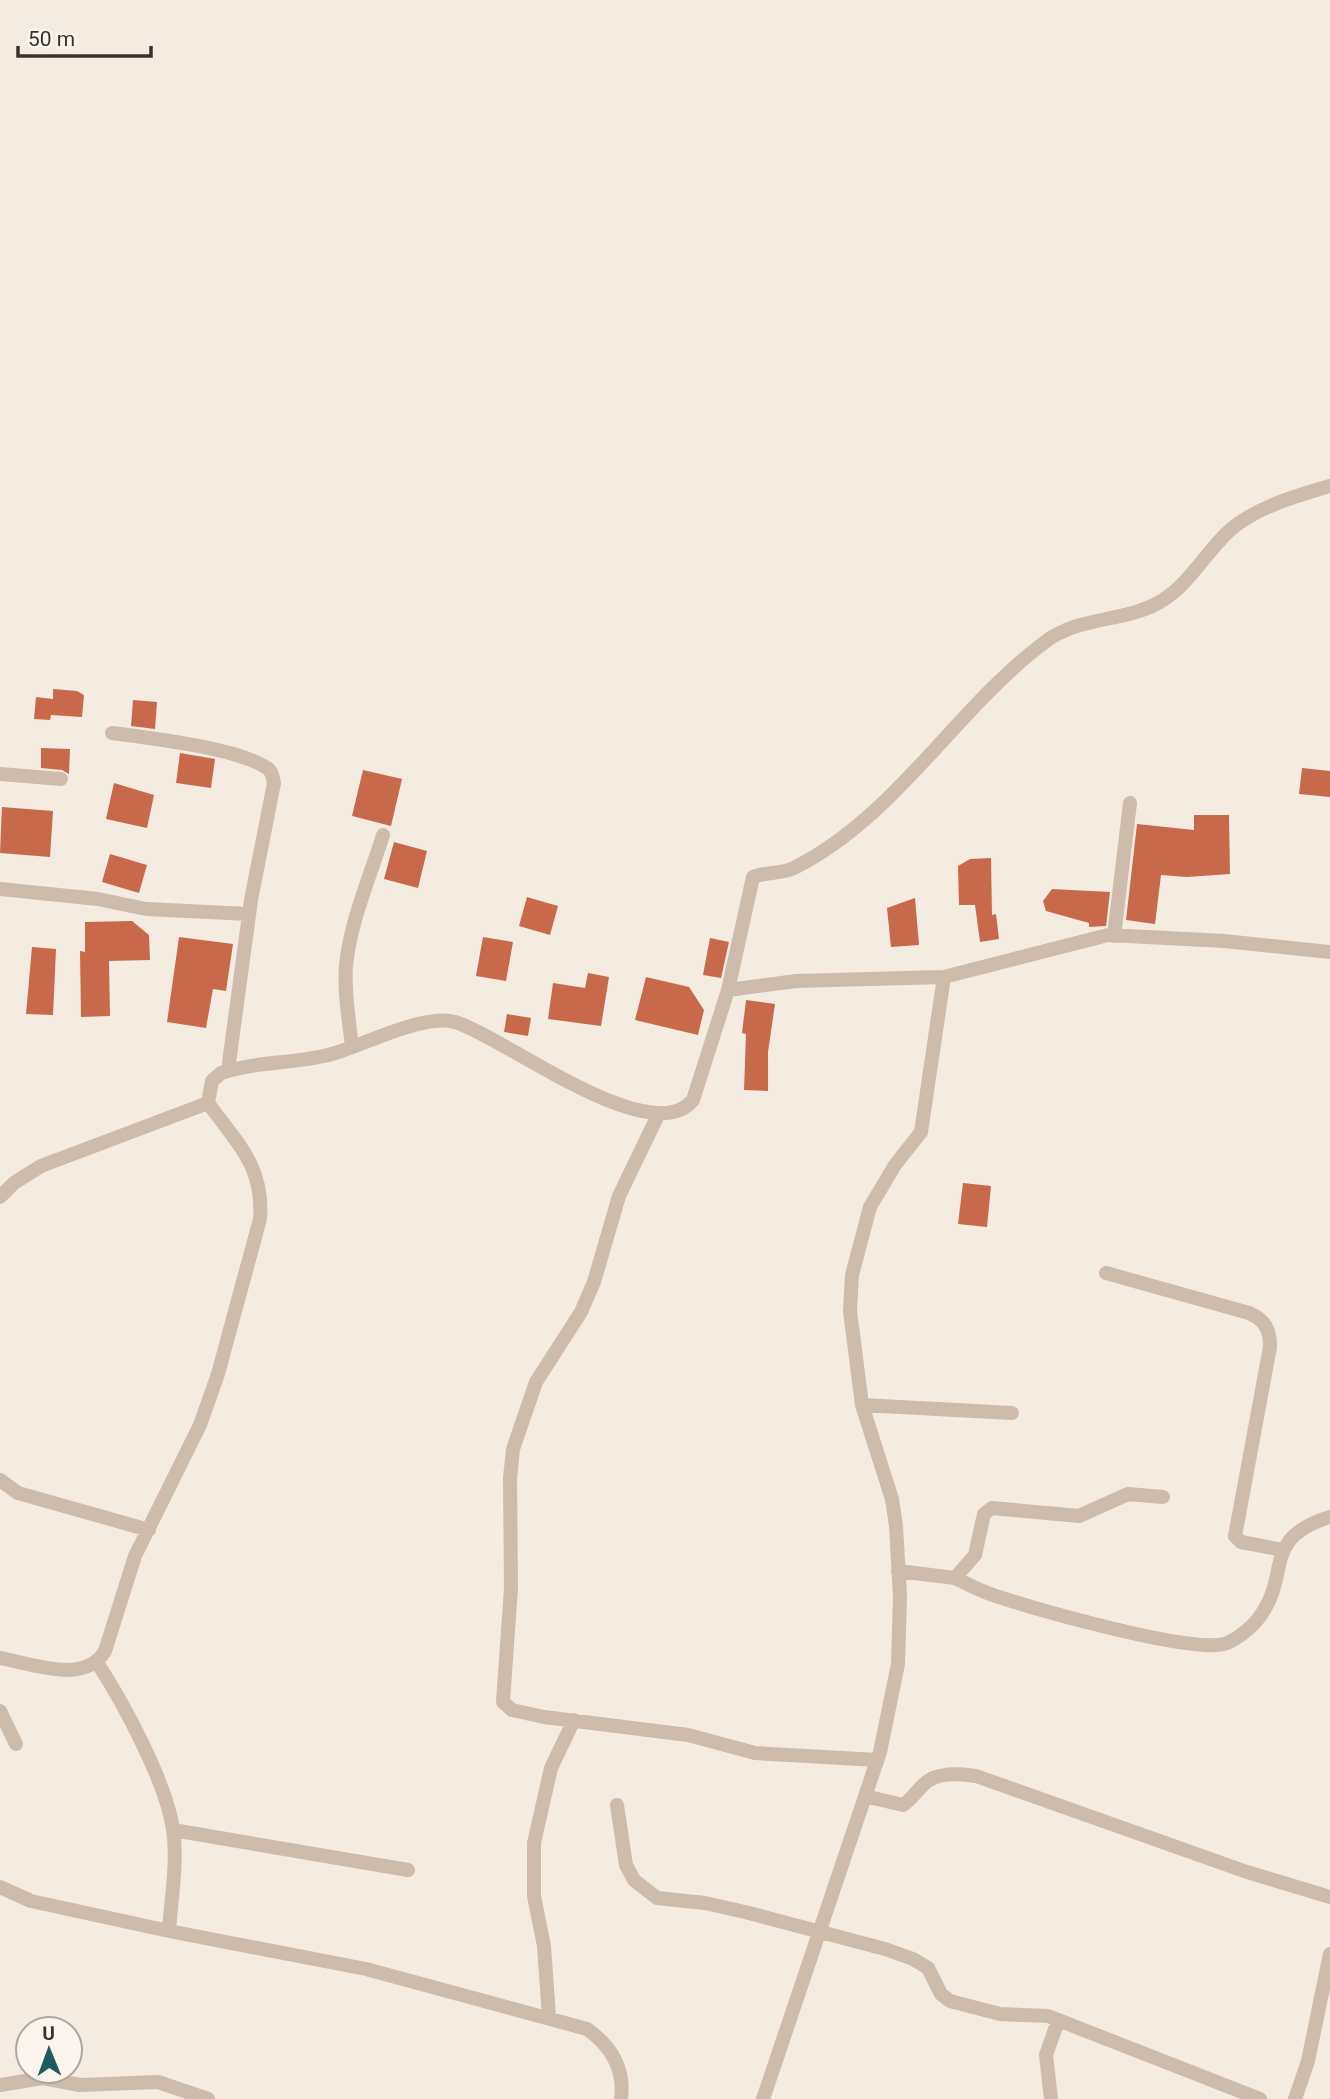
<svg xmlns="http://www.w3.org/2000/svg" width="1330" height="2099" viewBox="0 0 1330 2099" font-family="Roboto,sans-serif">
<rect width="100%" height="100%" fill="#f4ebe1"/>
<!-- building -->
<path fill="#c8694b" d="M53 689 77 691 84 695 82 717 51 715 50 720 34 719 36 697 53 699Z
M133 700 157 702 155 729 131 726Z
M41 748 70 749 69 774 62 770 41 768Z
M180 753 215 759 211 788 176 783Z
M1302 768 1330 771V797L1299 794Z
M363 770 402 779 391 826 352 816Z
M114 783 154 795 147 828 106 819Z
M2 807 53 811 50 857 0 853Z
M1194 815H1229L1230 874 1187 877 1161 875 1155 924 1126 920 1137 824 1194 830Z
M394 842 427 851 418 888 384 879Z
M110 854 147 865 139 893 102 882Z
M991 858 992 915 996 914 999 939 980 942 975 905H959L958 866 970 859Z
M1052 889 1110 892 1106 926 1089 927V923L1046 911 1043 901Z
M527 897 558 906 550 935 519 926Z
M915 898 919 945 891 947 887 908Z
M132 921 149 935 150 960 109 961 110 1016 81 1017 80 951 85 952V922Z
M179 937 233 944 226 991 213 989 206 1028 167 1022Z
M483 937 513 942 506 981 476 976Z
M710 938 729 942 721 978 703 975Z
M32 947 56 949 53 1015 26 1014Z
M588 973 609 977 601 1026 548 1019 553 983 585 988Z
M646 977 689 987 704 1010 698 1035 635 1020Z
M746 1000 775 1004 768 1052V1091L744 1090 746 1034 742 1033Z
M507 1014 531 1018 528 1036 504 1032Z
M963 1183 991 1186 987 1227 958 1224Z"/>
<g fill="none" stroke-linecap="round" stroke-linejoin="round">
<!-- minor -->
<path stroke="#cdbbac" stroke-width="14" d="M112 733C149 738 238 748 267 768 272 771 273 777 274 783L251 900 228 1070
M0 774 61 779
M0 889 98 899 146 909 249 914
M1114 936 1130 803
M728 990 753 877C765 872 781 874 794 868 897 816 955 709 1045 642 1080 615 1127 623 1163 600 1190 583 1207 551 1229 531 1256 507 1296 496 1330 486
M352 1047C349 1020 344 993 346 966 350 922 370 877 383 835
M659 1113 619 1196 594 1282 581 1312 536 1382 513 1449 510 1478 511 1588 503 1702 512 1710 544 1717 688 1735 755 1753 877 1760
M0 1197 14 1183 41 1166 208 1103
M1106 1273 1249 1313C1265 1320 1270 1329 1270 1347L1235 1536 1241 1542 1283 1550
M862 1405 1012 1413
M0 1480 18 1493 149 1530
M898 1571 955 1578 975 1555 984 1514 992 1508 1079 1516 1128 1494 1163 1497
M955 1578C969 1585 984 1593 999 1597 1039 1610 1189 1653 1224 1644 1235 1641 1251 1628 1258 1619 1293 1574 1259 1539 1330 1517
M0 1658C33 1664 85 1685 105 1651L135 1556 200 1425 218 1374 260 1219C264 1166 237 1143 208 1103L212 1081 221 1073C257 1061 296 1064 332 1054 364 1045 425 1013 455 1022 503 1036 651 1152 693 1100L728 990 796 981 944 977 1108 935 1224 941 1330 952
M98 1664C124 1704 166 1782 173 1829 178 1862 171 1898 169 1931L366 1969 587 2029C611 2046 625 2068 621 2099
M0 1711 16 1744
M865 1796 903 1805C911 1800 916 1792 923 1785 937 1771 958 1774 976 1776L1247 1872 1330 1897
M617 1805 626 1865 634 1880 657 1898 705 1903 745 1912 885 1949 913 1959 928 1968 941 1994 950 2001 1000 2014 1048 2016 1260 2099
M173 1830 408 1870
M0 1887 31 1901 169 1931
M549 2017 544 1946 534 1896V1843L551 1768 574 1720
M0 2085 43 2078 80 2085 158 2082 208 2099
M763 2099 880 1752 898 1664 900 1596 896 1526 892 1499 862 1405 850 1311 852 1275 870 1207 895 1165 921 1132 944 977
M1051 2099 1046 2055 1058 2021
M1295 2099 1308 2061 1330 1954"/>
</g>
<!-- north arrow -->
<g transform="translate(49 2050) rotate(359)"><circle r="33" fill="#fbf5ee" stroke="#aea6a0" stroke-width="2"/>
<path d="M0-5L12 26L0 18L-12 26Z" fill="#1f5a5e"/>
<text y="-10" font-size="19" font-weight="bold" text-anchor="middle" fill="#3b302b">U</text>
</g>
<!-- scale -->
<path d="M18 46v10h133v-10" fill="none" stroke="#3b302b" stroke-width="3.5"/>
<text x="28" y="46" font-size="21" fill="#3b302b" stroke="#fbf5ee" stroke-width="5" paint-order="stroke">50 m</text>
</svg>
